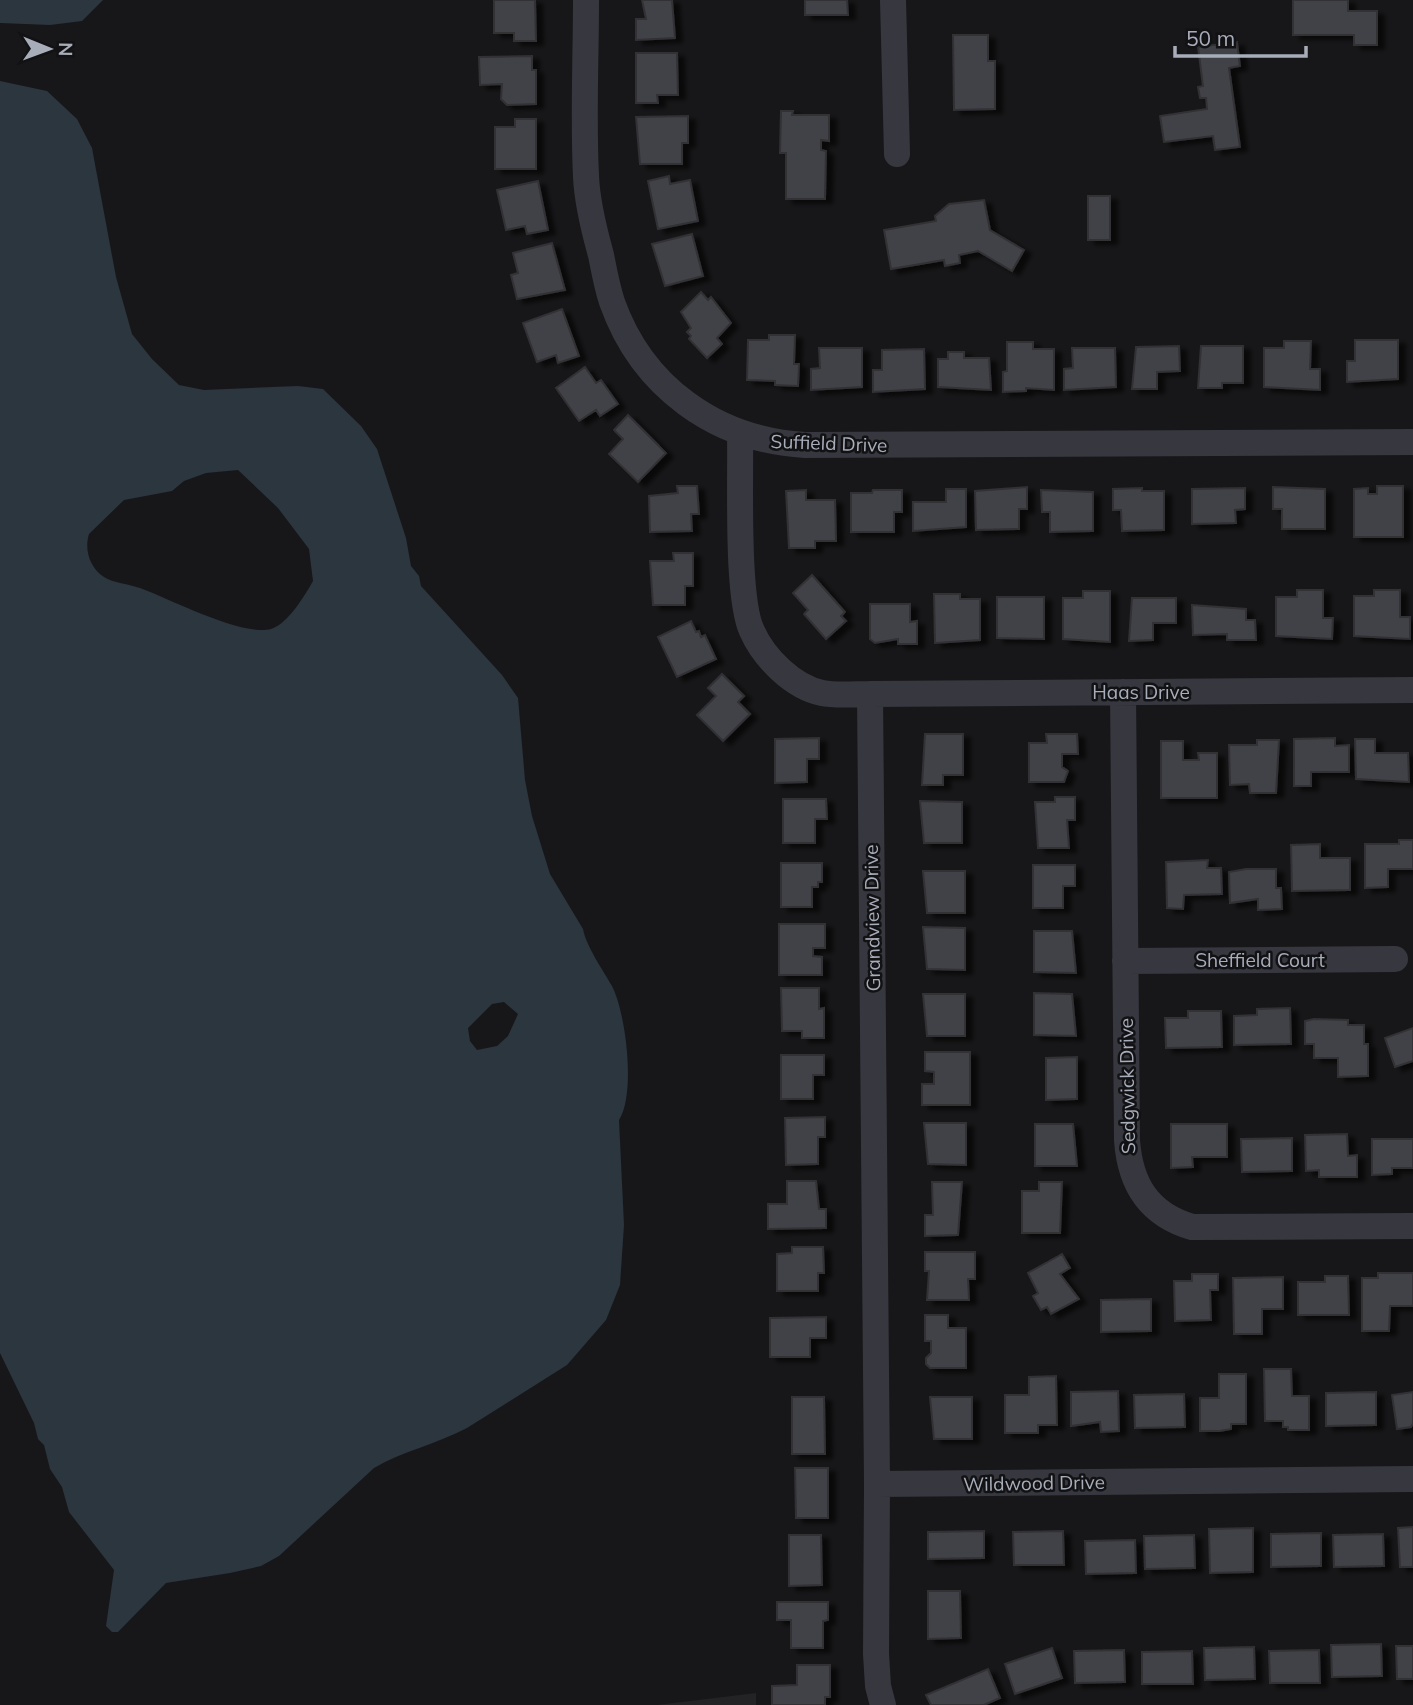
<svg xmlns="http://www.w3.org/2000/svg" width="1413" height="1705" viewBox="0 0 1413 1705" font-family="Mulish,sans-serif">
<defs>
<filter id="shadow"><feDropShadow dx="7" dy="4" stdDeviation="2" flood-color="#0009"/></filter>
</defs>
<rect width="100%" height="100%" fill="#171719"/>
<!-- built -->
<path fill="#232326" d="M756 1693V1705H657Z"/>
<!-- water -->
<path fill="#2b363f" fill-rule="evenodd" d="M0 0H103L82 21 50 25 0 23Z
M0 81 47 91 77 119 92 148 116 277 132 334 152 359 179 385 204 390 298 386 323 389 361 426 377 449 406 538 411 566 419 576 421 586 502 675 518 698 525 780 532 816 550 874 583 929C586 946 603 970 612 986 626 1013 636 1094 619 1120L624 1225 620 1285 606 1320 567 1365 467 1428C437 1444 403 1451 374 1468L279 1556 261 1566 230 1573 166 1583 118 1632H112L106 1626 114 1570 69 1512 62 1487 50 1469 44 1445 38 1439 34 1423 0 1353ZM238 470 278 508 309 549 313 581C305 595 288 624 271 629 243 637 170 599 140 588 129 584 113 583 104 577 90 568 84 550 89 534L124 500 172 491 184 481 206 473ZM504 1002 518 1014 508 1036 497 1046 477 1050 470 1041 468 1028 492 1004Z"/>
<!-- building -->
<path fill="#414246" stroke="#313135" stroke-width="2" filter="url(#shadow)" d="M494 0H535L536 41H514V33H494Z
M642 0H672L675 38 636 40V19H646Z
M805 0H847L848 15H805Z
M1293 0H1348V11H1377V45H1354V35H1293Z
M953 35H988V61H995V109L954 110Z
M1237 42 1240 66 1229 68 1240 147 1215 150 1213 136 1164 142 1160 116 1207 109 1206 98H1200L1198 87 1203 86 1198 47Z
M636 53H677L678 95H657L658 103H636Z
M532 56V70H536V104L507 105 501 99 502 84 480 85 479 57Z
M781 111H793L792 115H829V141L821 140V150L826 151 825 199H786V153H780Z
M688 116V143H682V164H640L636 117Z
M515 119H536V169H495V127H515Z
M669 176 670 184 690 180 698 221 658 229 648 181Z
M538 181 548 230 527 234 525 226 506 230 497 190Z
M1088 196H1110V240H1088Z
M984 200 990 230 1024 250 1012 271 978 251 959 255 960 263 945 266 944 260 891 269 884 230 936 221 935 216 949 204Z
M692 234 703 276 665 286 652 244Z
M552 243 565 290 517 299 511 275 518 273 513 253Z
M701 292 708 300 711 297 731 323 717 338 722 344 707 358 689 339 691 336 687 332 691 328 681 312Z
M562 309 579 356 558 363 556 355 537 362 523 323Z
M769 335H795L794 364H799L798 386 775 385V381L747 380 748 340H769Z
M1355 340H1398V379L1347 382V361H1355Z
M1284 341H1311L1310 369H1320V390L1264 387V348H1284Z
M1007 342H1033V349H1054V390L1026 388V391L1003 392V372L1007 371Z
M1179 346 1180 371 1157 372V389H1132L1136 347Z
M1201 346H1243V383H1222V388H1198Z
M819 348H862V387L811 390V369L820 368Z
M1072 348H1115L1116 387 1064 390V369L1073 368Z
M924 349 925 389 873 392V370H882V350Z
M948 352H964V358H989L991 390 938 387V359H948Z
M585 367 596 383 601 380 618 404 600 416 596 410 579 421 556 388Z
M628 415 666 453 638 482 609 454 623 439 614 430Z
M677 486H697L699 514H691L692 531 650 532 649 496 678 493Z
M1377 486H1403V537H1354V489L1368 488V494H1377Z
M1027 487V509H1019V529L976 530 975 491Z
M1273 487 1325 489V529H1282V509H1273Z
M1142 488V491H1164V530L1122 531 1121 510H1113V489Z
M1245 488V509L1235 510 1236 523 1192 524V489Z
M946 489H966V527L913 531V502H946Z
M806 490V500H835L836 541H815V548H789L786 491Z
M873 490H902V512H894V532H851V493H872Z
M1041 490 1093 492V531L1050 532V512H1042Z
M673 553H693V586H685V605H653L650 561H674Z
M812 575 845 612 841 616 846 621 826 639 804 614 808 610 793 593Z
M1297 590H1323V618H1333L1332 639 1276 636V597H1297Z
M1374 590H1400V617H1410V639L1354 636V596H1374Z
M1083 591H1110V642L1063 639V598H1083Z
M934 594H960V599H980V640L935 643Z
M997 597H1044V639L997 638Z
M1132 598H1176V623H1153V640L1129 641Z
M870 604H910V622L917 621V644H898V639L875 643 870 639Z
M1192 605 1246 609V620H1255L1256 640H1227V634L1193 635Z
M691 621 696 632 699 631 701 637 705 635 716 659 677 677 658 637Z
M722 674 744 696 738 702 750 714 723 741 697 715 716 696 708 688Z
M925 734H963V775H943V785H922Z
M1046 734H1077L1078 754H1062V767L1068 771 1064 782H1029V743H1047Z
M819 738V759H807V782L775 783V739Z
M1335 738V746L1349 745V772H1311V786H1294V739Z
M1355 739H1375V753H1408L1409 782 1356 779Z
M1257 740H1279L1276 793H1250L1249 784 1230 785 1229 745H1257Z
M1161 741H1183V760H1199L1198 753H1217V798H1161Z
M1055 797H1075V820H1067L1069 848H1038L1035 802H1055Z
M783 799H826L827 819H815V843H783Z
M920 801 962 802V843H924Z
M1399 840H1413V869H1388V887L1365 888V844H1399Z
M1320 844V858H1350V890L1292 891 1291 845Z
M1208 860 1207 868H1221L1222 894 1184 895 1183 909 1167 908 1166 862Z
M781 863H822V882H818V887H812V907H781Z
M1033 865H1075V886H1063V908H1033Z
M1246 869H1276V888H1281L1282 909 1258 910V899L1230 903 1229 872Z
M923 871H965V913H927Z
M779 924H825V948H813V956L822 957V975H779Z
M923 927 965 928V970L927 969Z
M1034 931H1072L1076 973 1034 972Z
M781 988H819V1009L824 1008V1038H802V1031H782Z
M1034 993 1072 994 1076 1036 1034 1035Z
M923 994H965V1036H927Z
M1290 1008 1291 1044 1234 1045V1016L1257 1015V1009Z
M1188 1011H1221L1222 1047 1166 1048 1165 1018H1188Z
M1314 1019 1348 1020V1025H1364V1044H1368V1076L1338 1077V1058H1314V1044H1305V1021Z
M1413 1028V1061L1395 1067 1385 1038Z
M925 1052H970V1105H922V1084H934V1072L925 1071Z
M781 1055H824V1075H813V1099H781Z
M1077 1057V1099L1046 1100V1058Z
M825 1117V1137H818V1164L786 1165 785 1118Z
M924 1123H966V1165L928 1164Z
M1035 1124H1073L1077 1166H1035Z
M1171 1124H1227V1157H1192L1193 1167 1171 1168Z
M1347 1134 1348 1156 1357 1155V1177H1319V1170L1306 1171 1305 1135Z
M1292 1138V1171L1242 1172 1241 1139Z
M1372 1139H1413V1168H1392V1174L1372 1175Z
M787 1181H816L819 1209H826V1228L768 1229V1204H787Z
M932 1182H962L958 1235 925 1236V1215H933Z
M1039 1182H1062L1060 1233H1022V1191H1039Z
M792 1247H823L824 1273H818V1291H777V1254L792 1253Z
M925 1252H975V1279H968L969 1300H927L929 1271H925Z
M1062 1254 1070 1268 1060 1274 1079 1299 1051 1314 1047 1307 1041 1310 1033 1296 1038 1293 1028 1273Z
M1378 1273H1413V1306H1390L1389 1331H1362V1278H1378Z
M1192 1274H1218V1290H1210L1211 1320 1175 1321 1174 1281H1192Z
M1325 1276H1348L1349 1315H1298V1282H1325Z
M1283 1277V1309H1262V1334H1234L1233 1278Z
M1151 1299V1331L1101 1332V1300Z
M925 1315H948V1328H966V1368H930L926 1364V1358L931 1353V1341H925Z
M826 1317V1338H810V1357H770V1318Z
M1264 1369H1291L1292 1396H1309V1430H1288V1427H1283V1421H1265Z
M1219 1374H1246V1424H1231V1429L1220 1431H1200V1398H1219Z
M1056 1376 1057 1425H1038V1433H1005V1395H1029V1377Z
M1118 1391 1119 1431 1101 1432 1100 1422 1071 1426V1392Z
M1376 1392V1425L1326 1426V1393Z
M1413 1392V1423L1411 1427 1397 1429 1392 1395Z
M1184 1394 1185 1427 1135 1428 1134 1395Z
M792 1397H824L825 1454H792Z
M930 1397H972V1439H934Z
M795 1468H828V1518H796Z
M1413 1527V1567H1400L1398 1528Z
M1253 1528V1572L1210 1573 1209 1529Z
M984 1531V1558L928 1559V1532Z
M1063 1531 1064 1565H1014L1013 1532Z
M1321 1533V1566L1271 1567V1534Z
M1383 1534 1384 1566 1334 1567 1333 1535Z
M789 1535H821L822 1585 789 1586Z
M1194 1535 1195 1568 1145 1569 1144 1536Z
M1135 1540 1136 1573 1086 1574 1085 1541Z
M928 1591H960L961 1638 928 1639Z
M777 1602H828V1620L823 1621V1648H791V1620H777Z
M1381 1644 1382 1676 1332 1677 1331 1645Z
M1396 1646H1413V1679H1397Z
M1254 1647 1255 1679 1205 1680 1204 1648Z
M1052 1648 1062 1678 1015 1694 1005 1664Z
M1124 1650 1125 1682 1075 1683 1074 1651Z
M1319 1650 1320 1683H1270L1269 1651Z
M1192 1651 1193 1684H1142V1652Z
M797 1665H830V1697H825V1705H772V1686L797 1685Z
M988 1669 1000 1698 984 1705H931L926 1695Z"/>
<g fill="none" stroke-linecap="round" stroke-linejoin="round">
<!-- minor -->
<path stroke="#37383f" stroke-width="26" d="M586 0C586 59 583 118 586 176 587 202 594 230 601 255 604 270 607 287 612 302 642 387 716 440 805 445L1413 442
M893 0 897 154
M740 435C741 478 736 598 752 631 764 658 793 687 822 693 836 696 855 694 870 694L877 1484
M1123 692 1127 1140C1130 1184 1148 1214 1192 1227L1413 1226
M870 694 1413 690
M1125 961 1395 959
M883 1705 878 1686 876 1654 877 1484 1413 1479"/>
</g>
<g text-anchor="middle" stroke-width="5" stroke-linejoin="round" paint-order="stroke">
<!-- street labels -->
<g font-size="19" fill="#a8adba" stroke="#121214">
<text transform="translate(829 443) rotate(2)" y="7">Suffield Drive</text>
<text x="1141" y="699">Haas Drive</text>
<text transform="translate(872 918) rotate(-91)" y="7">Grandview Drive</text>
<text x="1260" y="967">Sheffield Court</text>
<text transform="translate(1127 1086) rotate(-91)" y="7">Sedgwick Drive</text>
<text transform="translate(1034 1483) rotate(-1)" y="7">Wildwood Drive</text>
</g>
</g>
<!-- north arrow -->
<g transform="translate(49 49) rotate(91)" stroke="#121214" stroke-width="5" paint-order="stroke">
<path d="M0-5L12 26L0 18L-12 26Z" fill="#a8adba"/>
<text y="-10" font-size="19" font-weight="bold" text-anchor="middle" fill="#a8adba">N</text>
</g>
<!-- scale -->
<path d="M1175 46v10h131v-10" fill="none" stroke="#a8adba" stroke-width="3.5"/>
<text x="1186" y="46" font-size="21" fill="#a8adba" stroke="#121214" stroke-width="5" paint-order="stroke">50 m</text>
</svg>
